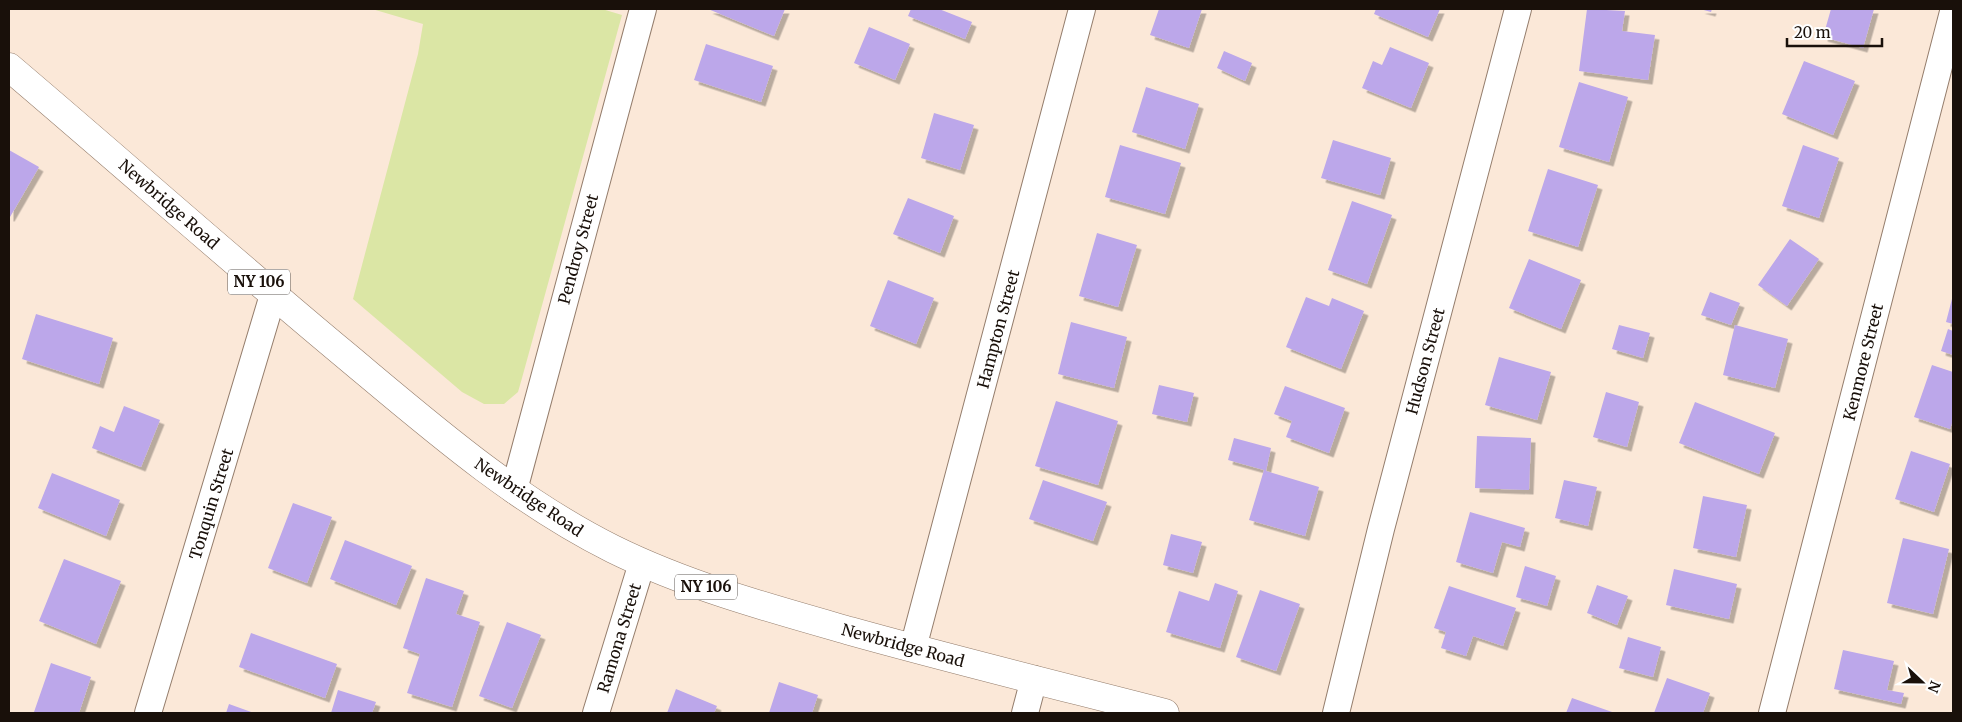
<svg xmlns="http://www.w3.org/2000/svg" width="1962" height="722" viewBox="0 0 1962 722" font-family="Merriweather,serif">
<defs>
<filter id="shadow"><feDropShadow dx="4.5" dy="4.5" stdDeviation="0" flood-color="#0004"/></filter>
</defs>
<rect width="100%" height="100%" fill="#fbe8d8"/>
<!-- green -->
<path fill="#dbe6a5" d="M372 9H602L622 15 522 378 518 392 504 404H484L462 392 353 299 418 54 423 24Z"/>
<!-- building -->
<path fill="#bca7ea" filter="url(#shadow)" d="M708 9H785L774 36Z
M911 9H939L972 22 965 39 908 16Z
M1159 9H1202L1189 48 1150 35Z
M1376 9H1440L1428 37 1374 14Z
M1587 9 1625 11 1622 31 1655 35 1648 80 1579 71Z
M1700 9H1712L1711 12Z
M1831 9H1874L1863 48 1823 37Z
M869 27 910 44 895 80 854 63Z
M706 44 773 66 761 102 694 80Z
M1390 47 1429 63 1411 108 1362 88 1373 61 1382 65Z
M1224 51 1252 63 1245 81 1217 68Z
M1804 61 1855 81 1833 135 1782 114Z
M1579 82 1628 97 1609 162 1559 147Z
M1146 87 1199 104 1185 149 1132 132Z
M934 113 974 125 960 170 921 158Z
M1333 140 1391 158 1380 195 1321 178Z
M1120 145 1181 163 1165 214 1105 197Z
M1803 145 1839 158 1819 218 1782 206Z
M9 150 39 167 10 217H9Z
M1548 169 1598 185 1578 247 1528 231Z
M908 198 954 216 940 253 893 234Z
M1352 201 1392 215 1367 284 1328 270Z
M1097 233 1137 245 1118 307 1079 296Z
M1790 239 1819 259 1787 306 1758 285Z
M1529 259 1581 280 1561 329 1509 308Z
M888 280 934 298 916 344 870 326Z
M1710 292 1740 303 1731 325 1701 315Z
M1953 295V324L1946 322Z
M1306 297 1329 306 1332 298 1364 311 1341 369 1286 347Z
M36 314 113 338 99 384 22 359Z
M1071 322 1127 337 1114 388 1058 374Z
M1619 325 1650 333 1643 358 1612 349Z
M1735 325 1788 339 1775 388 1723 375Z
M1948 329 1953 331V355L1941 351Z
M1499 357 1551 372 1537 420 1485 405Z
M1932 365 1953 372V420L1950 429 1914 417Z
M1159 385 1194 393 1187 422 1152 414Z
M1285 386 1345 408 1329 453 1286 437 1292 421 1274 414Z
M1606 392 1639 402 1627 447 1593 437Z
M1056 401 1118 421 1098 485 1035 466Z
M1695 402 1775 433 1759 474 1679 443Z
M124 406 160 420 141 467 92 448 100 426 114 432Z
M1477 436 1531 438 1529 490 1475 488Z
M1234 438 1271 448 1266 471 1319 487 1305 536 1249 520 1264 470 1228 460Z
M1911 451 1950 464 1934 512 1895 499Z
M52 473 120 500 106 536 38 508Z
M1043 480 1107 502 1093 541 1029 519Z
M1564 480 1597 487 1588 526 1555 518Z
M1703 496 1747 505 1736 557 1693 548Z
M293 503 332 517 307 583 268 568Z
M1470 512 1525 528 1520 547 1502 542 1493 573 1456 562Z
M1171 534 1202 542 1193 573 1163 565Z
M1903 538 1949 549 1933 614 1887 603Z
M345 540 412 566 396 605 330 579Z
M64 559 121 581 96 644 39 621Z
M1525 566 1556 576 1547 606 1516 597Z
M1674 569 1737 584 1729 619 1666 605Z
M426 578 464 591 456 614 480 622 452 707 407 693 420 654 403 648Z
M1215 583 1238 591 1220 648 1166 632 1179 591 1209 601Z
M1597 585 1628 596 1617 625 1587 613Z
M1449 586 1516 608 1503 646 1473 636 1466 656 1441 648 1446 632 1434 628Z
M1260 590 1300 604 1276 671 1236 657Z
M507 622 541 635 512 708 479 696Z
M251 633 337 664 325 698 239 667Z
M1628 637 1661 647 1653 677 1619 668Z
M1843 650 1894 661 1887 690 1904 693 1901 704 1834 689Z
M51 663 91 677 79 713 34 712Z
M1667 678 1710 693 1703 713H1654Z
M779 682 818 695 812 713H769Z
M676 689 717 706 714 713H667Z
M338 690 376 702 372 713H331Z
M1572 698 1615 713H1566Z
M229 704 254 713H226Z"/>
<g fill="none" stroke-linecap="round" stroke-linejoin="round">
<!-- street casing -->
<g stroke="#947d6c" stroke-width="28">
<path id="street" d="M514 490 643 9
M913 648 1082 9
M148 713 273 295
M596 713 642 563
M1025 713 1034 679
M1336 713 1381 529 1518 9
M1772 713 1953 12"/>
</g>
<!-- primary casing -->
<g stroke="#947d6c" stroke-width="29">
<path id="primary" d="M9 67C121 162 231 260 344 354 429 425 513 499 613 549 688 586 769 608 850 631 954 660 1060 686 1165 713"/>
</g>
<!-- street -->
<use href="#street" stroke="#fff" stroke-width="26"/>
<!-- primary -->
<use href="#primary" stroke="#fff" stroke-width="28"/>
</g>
<g text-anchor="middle" stroke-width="4" stroke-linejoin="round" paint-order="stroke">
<!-- shield labels -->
<g fill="#fff" stroke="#5e5854" stroke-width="1">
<rect x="228" y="269.5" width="62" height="25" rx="4"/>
<rect x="675" y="574.5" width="62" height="25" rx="4"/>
</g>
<g font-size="15" font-weight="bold" fill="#19100a">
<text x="259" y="287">NY 106</text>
<text x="706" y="592">NY 106</text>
</g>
<!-- street labels -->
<g font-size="16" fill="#19100a" stroke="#fff">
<text transform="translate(169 204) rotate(41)" y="6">Newbridge Road</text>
<text transform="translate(578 249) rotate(-75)" y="6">Pendroy Street</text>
<text transform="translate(998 329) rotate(-75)" y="6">Hampton Street</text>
<text transform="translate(1425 361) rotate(-75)" y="6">Hudson Street</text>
<text transform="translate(1863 362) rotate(-76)" y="6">Kenmore Street</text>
<text transform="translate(529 497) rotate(34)" y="6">Newbridge Road</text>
<text transform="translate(211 504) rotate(-73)" y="6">Tonquin Street</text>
<text transform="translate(619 638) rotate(-73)" y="6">Ramona Street</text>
<text transform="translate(903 645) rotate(15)" y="6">Newbridge Road</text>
</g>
</g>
<!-- border -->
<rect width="1962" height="722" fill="none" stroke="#19100a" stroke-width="20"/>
<!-- north arrow -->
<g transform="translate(1922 682) rotate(112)" stroke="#ffffff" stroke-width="4" paint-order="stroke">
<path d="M0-4L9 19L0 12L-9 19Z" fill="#19100a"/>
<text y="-8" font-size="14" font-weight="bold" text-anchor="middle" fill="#19100a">N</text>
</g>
<!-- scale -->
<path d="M1787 38v8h95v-8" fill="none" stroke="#19100a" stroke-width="2.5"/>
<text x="1794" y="38" font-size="15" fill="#19100a" stroke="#ffffff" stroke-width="4" paint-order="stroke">20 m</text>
</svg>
